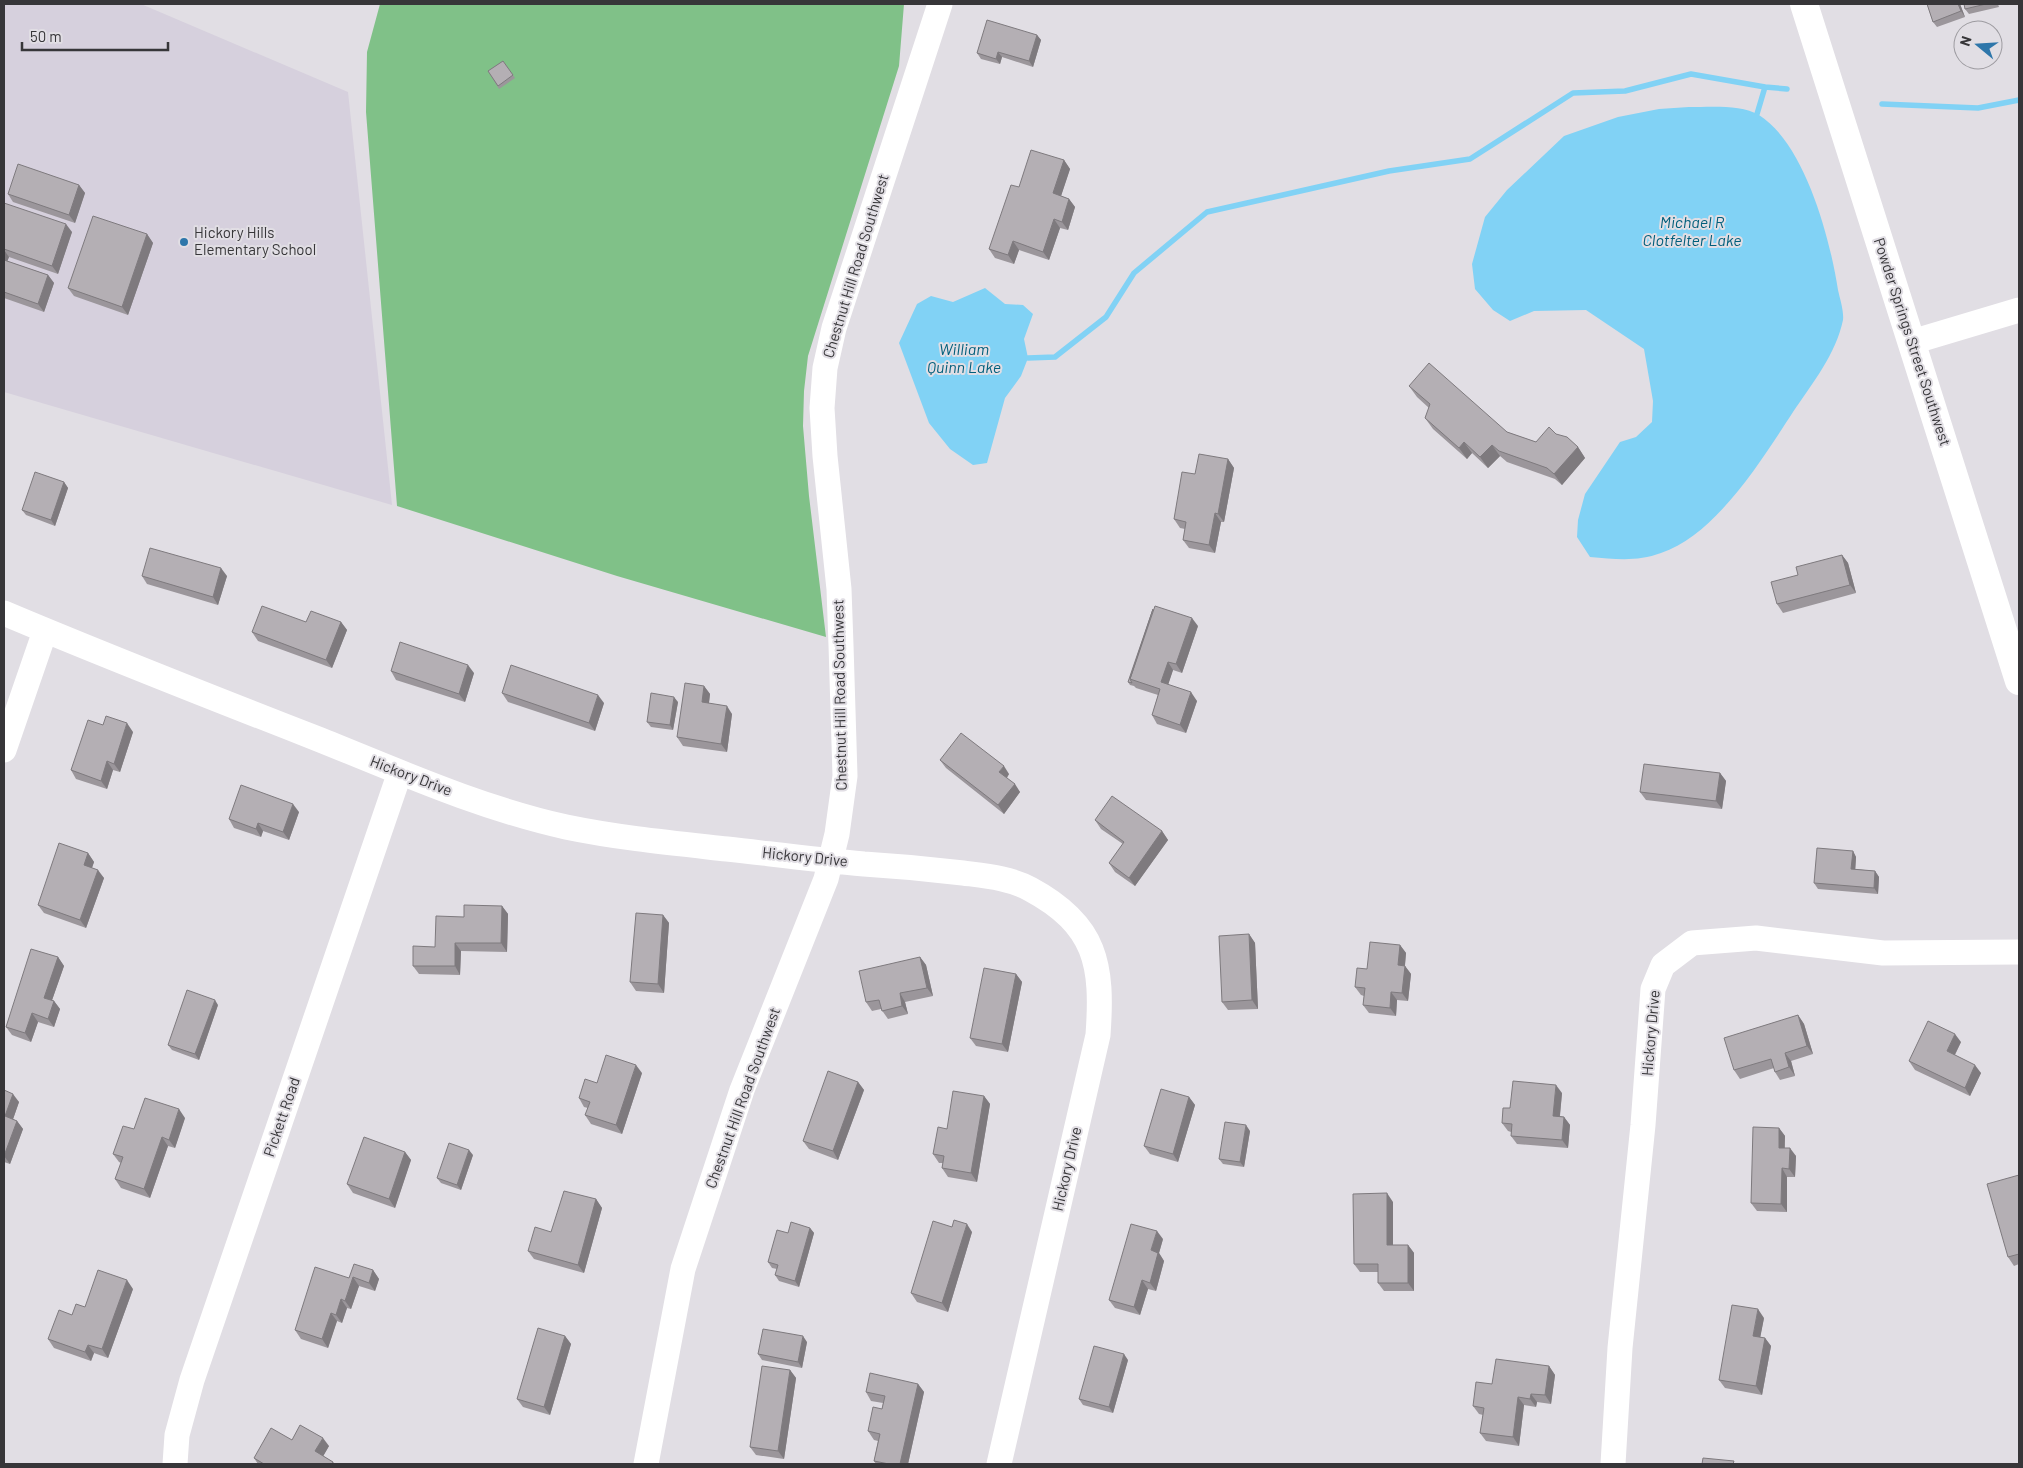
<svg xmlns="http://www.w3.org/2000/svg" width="2023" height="1468" viewBox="0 0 2023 1468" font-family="Barlow,sans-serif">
<rect width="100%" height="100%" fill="#e1dee4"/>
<!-- built -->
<path fill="#d6d0dd" d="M4 4H141L348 92 392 505 4 392Z"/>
<!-- green -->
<path fill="#80c188" d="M380 4H904L899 66 808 356 804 391 803 426 809 496 826 637 617 576 397 506 366 112 367 52Z"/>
<!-- water -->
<path fill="#81d2f5" d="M1689 107C1709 107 1741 104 1759 115 1805 144 1830 238 1838 290 1840 299 1844 311 1843 320 1836 354 1812 384 1793 412 1763 458 1716 535 1661 553 1637 562 1615 559 1590 557L1577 537 1578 520 1585 494 1620 442 1636 437 1652 422 1653 401 1644 349 1586 310 1534 311 1510 321 1493 310 1475 289 1472 264 1485 217 1507 190 1564 136 1618 117 1659 109Z
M985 288 1005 304 1023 305 1033 314 1024 339 1028 358 1021 376 1005 398 987 463 973 465 950 449 929 423 899 343 917 304 931 296 953 302Z"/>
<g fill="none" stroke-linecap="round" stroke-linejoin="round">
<!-- stream -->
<path stroke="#81d2f5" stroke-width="5.5" d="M1882 104 1978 108 2019 100
M1757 114 1765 87 1787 89
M1028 358 1055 357 1106 317 1134 273 1207 212 1389 171 1470 159 1573 93 1625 91 1691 74 1765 87"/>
<!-- minor -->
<path stroke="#fff" stroke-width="25" d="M1912 342 2019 310
M4 613C108 657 213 698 318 739 398 771 480 808 566 827 619 838 672 843 727 849 772 854 818 860 864 864 897 866 930 869 963 873 986 876 1010 878 1030 889 1097 925 1103 965 1098 1035L999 1464
M4 750 45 631
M175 1464 177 1435 192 1380 400 772
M646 1464 683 1269 742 1090 826 879 837 834 845 776 841 645 839 589 825 456 822 408 825 368 834 328 940 4
M1613 1464 1620 1348 1643 1125 1653 989 1663 965 1692 943 1756 938 1883 953 2019 952"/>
<!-- major -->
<path stroke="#fff" stroke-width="28" d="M1804 4 2019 681"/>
</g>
<!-- wall -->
<path fill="#9b969b" d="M1927 4H1960L1965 17 1937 27 1933 22Z
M1964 4H1998L1999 7 1969 14 1965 9Z
M1037 35 1041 40 1033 67 1002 57 1000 64 981 59 977 53Z
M503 61 515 78 499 89 488 71Z
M1064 160 1070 169 1061 196 1069 199 1075 207 1068 230 1060 228 1049 260 1019 250 1014 264 995 258 989 249 1019 187Z
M79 185 85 193 75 223 13 202 8 194Z
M4 203 72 232 58 274 9 257 7 261 48 275 54 283 44 312 4 298Z
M147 234 153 243 128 315 74 296 68 288Z
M1409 386 1507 432 1536 442 1556 434 1578 447 1585 458 1562 485 1555 479 1507 462 1500 456 1488 468 1472 453 1467 459 1433 429 1425 418 1429 408 1417 397Z
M1228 459 1234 468 1224 522H1221L1215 553 1189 548 1183 540 1185 529 1180 528 1174 519 1195 474Z
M64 482 68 488 55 526 26 515 22 510Z
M1842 555 1848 563 1856 593 1783 613 1777 604 1798 575Z
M142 576H227L218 605 147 584Z
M306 622H341L347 630 332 668 258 641 252 632Z
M1198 626 1182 673 1173 670 1168 685 1197 701 1186 733 1157 724 1152 715 1158 695 1136 688 1134 686 1130 685 1128 682Z
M391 671 474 673 465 702 396 680Z
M704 686 710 694 709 703 732 714 727 752 683 746 677 737Z
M502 693 604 703 595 731 508 702Z
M678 702 673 730 651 727 647 722Z
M103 725 133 732 120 772 113 770 107 789 76 779 71 770Z
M940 760 1009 774 1007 778 1020 792 1004 814 946 768Z
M1720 773 1726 781 1722 809 1646 800 1640 792Z
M299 812 289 840 263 831 261 837 234 828 229 819Z
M1095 820 1162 831 1168 840 1135 886 1115 872 1109 863 1123 844 1101 829Z
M1853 851 1856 857 1855 869 1875 871 1879 877 1878 894 1818 889 1814 883Z
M88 853 94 862 92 868 104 878 86 928 44 913 38 905Z
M502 906 508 914 507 952 461 951 460 975 419 974 413 966 435 947 464 917Z
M663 915 669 923 664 993 636 991 630 982Z
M1249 934 1255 943 1258 1009 1228 1010 1222 1002Z
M1400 945 1406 953 1405 966 1411 974 1408 1001 1397 1000 1396 1016 1369 1013 1363 1005 1364 996 1361 995 1355 987Z
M58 957 64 966 52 1000 54 1001 60 1009 54 1027 38 1022 31 1042 12 1035 6 1027Z
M920 957 926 965 933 996 905 1002 908 1014 888 1019 881 1009 872 1011 866 1002Z
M1016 974 1022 982 1008 1052 976 1046 970 1038Z
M218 1005 199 1060 172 1050 168 1045Z
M1798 1015 1804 1024 1813 1054 1791 1061 1795 1076 1780 1080 1775 1072 1774 1068 1740 1079 1734 1070Z
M1961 1042 1955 1055 1981 1073 1970 1096 1915 1070 1909 1061Z
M642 1073 622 1134 591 1124 585 1115 588 1108 584 1107 579 1098 597 1083Z
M858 1082 864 1090 838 1160 809 1149 803 1141Z
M4 1090 19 1102 13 1119 17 1121 23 1129 10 1164 4 1162Z
M1562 1093 1560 1116 1564 1117 1570 1125 1568 1148 1517 1144 1511 1136V1132L1508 1131 1502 1123 1510 1108Z
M984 1096 990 1104 977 1182 948 1177 942 1168 943 1163H939L933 1154 947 1129Z
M1189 1097 1195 1105 1178 1162 1150 1154 1144 1146Z
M185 1118 175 1148 168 1146 150 1198 121 1188 115 1179 121 1163 119 1162 113 1154 134 1129Z
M1779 1128 1785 1136V1148L1796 1156 1795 1177H1787V1212L1757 1211 1751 1203Z
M1250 1131 1244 1167 1223 1164 1219 1159Z
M405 1152 411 1160 395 1208 353 1193 347 1184Z
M473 1155 461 1190 441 1183 437 1178Z
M2019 1175V1264L2014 1266 2008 1257Z
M596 1199 602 1208 584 1273 534 1259 528 1251 551 1232Z
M1393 1202V1245H1408L1414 1253V1291H1384L1378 1283V1272H1360L1354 1264Z
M952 1227 972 1232 948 1312 917 1302 911 1293Z
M810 1228 814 1233 799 1287 779 1281 775 1275 777 1269 772 1268 768 1262 788 1233Z
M1163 1239 1159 1253 1164 1261 1156 1291 1148 1289 1140 1315 1115 1308 1109 1300Z
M373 1270 379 1279 375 1291 359 1286 351 1309 347 1308 342 1323 337 1321 328 1348 301 1339 295 1330 349 1278Z
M133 1289 108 1358 94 1353 91 1361 54 1348 48 1339 72 1315 85 1307Z
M1764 1318 1760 1337 1765 1338 1771 1346 1762 1395 1725 1388 1719 1380Z
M565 1336 571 1344 550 1415 523 1407 517 1399Z
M807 1342 802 1368 762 1360 758 1354Z
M1128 1360 1113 1413 1083 1405 1079 1399Z
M1549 1366 1555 1375 1551 1404 1537 1402 1536 1407 1524 1405 1519 1446 1486 1441 1480 1433 1483 1415 1479 1414 1473 1406 1492 1384Z
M790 1370 796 1378 784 1459 756 1455 750 1447Z
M918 1384 924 1392 908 1464H876L874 1461 878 1441 874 1440 868 1431 882 1409 883 1403 871 1401 866 1392Z
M292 1440 329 1446 323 1456 333 1462 335 1464H258L254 1458Z"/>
<!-- shaded-wall -->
<path fill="#7e7a7e" d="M1958 4H1960L1965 17 1961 11Z
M1037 35 1041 40 1033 67 1029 61Z
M998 52 1002 57 1000 64 996 59Z
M1064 160 1070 169 1059 202 1053 193Z
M79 185 85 193 75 223 69 215Z
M1069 199 1075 207 1068 230 1062 222Z
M1054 219 1060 228 1049 260 1043 252Z
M66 224 72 232 58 274 52 266Z
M147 234 153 243 128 315 122 307Z
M1013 241 1019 250 1014 264 1008 255Z
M4 250 9 257 5 267 4 264Z
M48 275 54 283 44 312 38 304Z
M1464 442 1472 453 1467 459 1459 448Z
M1492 445 1500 456 1488 468 1480 457Z
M1578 447 1585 458 1562 485 1554 474Z
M1228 459 1234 468 1224 522 1218 514Z
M64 482 68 488 55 526 51 520Z
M1215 513 1221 522 1215 553 1209 545Z
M1842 555 1848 563 1856 593 1850 585Z
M221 568 227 576 218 605 213 597Z
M1192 618 1198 626 1182 673 1176 664Z
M341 622 347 630 332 668 326 660Z
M1168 662 1173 670 1166 691 1161 682Z
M468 665 474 673 465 702 459 694Z
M704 686 710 694 708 710 702 702Z
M1191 692 1197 701 1186 733 1180 725Z
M598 695 604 703 595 731 589 723Z
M674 697 678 702 673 730 670 725Z
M727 706 732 714 727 752 721 744Z
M127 723 133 732 120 772 114 764Z
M107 761 113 770 107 789 101 781Z
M1004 766 1009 774 1005 780 999 772Z
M1720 773 1726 781 1722 809 1716 801Z
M1015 784 1020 792 1004 814 998 805Z
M293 804 299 812 289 840 283 832Z
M258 823 263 831 261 837 256 829Z
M1162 831 1168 840 1135 886 1129 878Z
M1853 851 1856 857 1855 875 1851 869Z
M88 853 94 862 90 873 84 865Z
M98 870 104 878 86 928 80 920Z
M1875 871 1879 877 1878 894 1874 888Z
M502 906 508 914 507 952 501 943Z
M663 915 669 923 664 993 658 984Z
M1249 934 1255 943 1258 1009 1252 1000Z
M455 943 461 951 460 975 455 966Z
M1400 945 1406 953 1404 974 1398 965Z
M58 957 64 966 50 1006 44 998Z
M920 957 926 965 933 996 927 988Z
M1405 966 1411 974 1408 1001 1402 993Z
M1016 974 1022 982 1008 1052 1002 1044Z
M1391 992 1397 1000 1396 1016 1390 1008Z
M900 993 905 1002 908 1014 902 1006Z
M215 1000 218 1005 199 1060 195 1054Z
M54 1001 60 1009 54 1027 48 1019Z
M32 1013 38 1022 31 1042 25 1033Z
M1798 1015 1804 1024 1813 1054 1807 1046Z
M1955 1034 1961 1042 1952 1060 1947 1051Z
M1785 1053 1791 1061 1795 1076 1789 1067Z
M636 1065 642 1073 622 1134 616 1125Z
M1975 1065 1981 1073 1970 1096 1965 1088Z
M858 1082 864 1090 838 1160 833 1151Z
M1556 1085 1562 1093 1559 1124 1553 1116Z
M13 1094 19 1102 11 1125 5 1116Z
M984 1096 990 1104 977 1182 971 1173Z
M1189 1097 1195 1105 1178 1162 1173 1154Z
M179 1109 185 1118 175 1148 169 1140Z
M1564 1117 1570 1125 1568 1148 1562 1140Z
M17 1121 23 1129 10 1164 4 1156Z
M1246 1125 1250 1131 1244 1167 1240 1162Z
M1779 1128 1785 1136 1784 1156 1779 1148Z
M162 1137 168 1146 150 1198 144 1189Z
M1790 1148 1796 1156 1795 1177 1789 1169Z
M469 1150 473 1155 461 1190 457 1185Z
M405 1152 411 1160 395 1208 389 1199Z
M1782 1168 1787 1177V1212L1781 1204Z
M1387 1193 1393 1202V1253L1387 1245Z
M596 1199 602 1208 584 1273 578 1265Z
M967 1224 972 1232 948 1312 942 1303Z
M810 1228 814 1233 799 1287 795 1281Z
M1157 1231 1163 1239 1159 1253 1164 1261 1156 1291 1150 1283 1151 1250Z
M1408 1245 1414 1253V1291L1408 1283Z
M373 1270 379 1279 375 1291 369 1283Z
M353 1277 359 1286 351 1309 345 1301Z
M127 1280 133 1289 108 1358 102 1349Z
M1142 1280 1148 1289 1140 1315 1134 1307Z
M341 1299 347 1308 342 1323 336 1315Z
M1758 1309 1764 1318 1759 1344 1753 1336Z
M331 1313 337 1321 328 1348 322 1339Z
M565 1336 571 1344 550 1415 544 1407Z
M803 1336 807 1342 802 1368 798 1362Z
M1765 1338 1771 1346 1762 1395 1756 1386Z
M88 1345 94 1353 91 1361 85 1352Z
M1124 1354 1128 1360 1113 1413 1109 1407Z
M1549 1366 1555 1375 1551 1404 1545 1395Z
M790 1370 796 1378 784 1459 778 1451Z
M918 1384 924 1392 908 1464H900Z
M1531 1394 1537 1402 1536 1407 1530 1399Z
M1518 1397 1524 1405 1519 1446 1513 1437Z
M323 1438 329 1446 321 1460 315 1451Z"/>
<!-- building -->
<path fill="#b4afb4" stroke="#7e7a7e" d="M1927 4H1958L1961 11 1933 22Z
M1964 4H1986L1965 9Z
M987 20 1037 35 1029 61 998 52 996 59 977 53Z
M503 61 513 75 498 86 488 71Z
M1031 150 1064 160 1053 193 1069 199 1062 222 1054 219 1043 252 1013 241 1008 255 989 249 1011 185 1019 187Z
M18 164 79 185 69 215 8 194Z
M4 203 66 224 52 266 4 249Z
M93 216 147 234 122 307 68 288Z
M4 260 48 275 38 304 4 292Z
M1429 363 1507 432 1536 442 1549 427 1556 434 1567 437 1578 447 1554 474 1547 468 1499 451 1492 445 1480 457 1464 442 1459 448 1425 418 1430 404 1409 386Z
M1199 454 1228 459 1218 514 1215 513 1209 545 1183 540 1186 522 1174 519 1182 472 1195 474Z
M35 472 64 482 51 520 22 510Z
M150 548 221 568 213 597 142 576Z
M1842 555 1850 585 1777 604 1771 582 1798 575 1796 567Z
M262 606 306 622 311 611 341 622 326 660 252 632Z
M1155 606 1192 618 1176 664 1168 662 1161 682 1191 692 1180 725 1152 715 1160 689 1130 679Z
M1153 609 1130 679 1132 683 1128 682Z
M400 642 468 665 459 694 391 671Z
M511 665 598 695 589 723 502 693Z
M685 683 704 686 702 702 727 706 721 744 677 737Z
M651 693 674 697 670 725 647 722Z
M106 716 127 723 114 764 107 761 101 781 71 770 88 720 103 725Z
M961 733 1004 766 999 772 1015 784 998 805 940 760Z
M1644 764 1720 773 1716 801 1640 792Z
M241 785 293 804 283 832 258 823 256 829 229 819Z
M1112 796 1162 831 1129 878 1109 863 1124 842 1095 820Z
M59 843 88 853 84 865 98 870 80 920 38 905Z
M1817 848 1853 851 1851 869 1875 871 1874 888 1814 883Z
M464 905 502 906 501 943H455V966H413V946L435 947 436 916 464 917Z
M636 913 663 915 658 984 630 982Z
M1249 934 1252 1000 1222 1002 1219 936Z
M1370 942 1400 945 1398 965 1405 966 1402 993 1391 992 1390 1008 1363 1005 1365 988 1355 987 1357 968 1367 969Z
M31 949 58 957 44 998 54 1001 48 1019 32 1013 25 1033 6 1027Z
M920 957 927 988 900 993 902 1006 882 1011 879 1000 866 1002 859 971Z
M984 968 1016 974 1002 1044 970 1038Z
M187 990 215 1000 195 1054 168 1045Z
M1798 1015 1807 1046 1785 1053 1789 1067 1775 1072 1771 1059 1734 1070 1724 1038Z
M1928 1021 1955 1034 1947 1051 1975 1065 1965 1088 1909 1061Z
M606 1055 636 1065 616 1125 585 1115 590 1102 579 1098 585 1079 597 1083Z
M828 1071 858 1082 833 1151 803 1141Z
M1513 1081 1556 1085 1553 1116 1564 1117 1562 1140 1511 1136 1512 1124 1502 1123 1503 1108H1510Z
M1161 1089 1189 1097 1173 1154 1144 1146Z
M4 1090 13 1094 5 1116 17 1121 4 1156Z
M953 1091 984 1096 971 1173 942 1168 944 1156 933 1154 938 1127 947 1129Z
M145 1098 179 1109 169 1140 162 1137 144 1189 115 1179 123 1157 113 1154 123 1126 134 1129Z
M1225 1122 1246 1125 1240 1162 1219 1159Z
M1753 1127 1779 1128V1148H1790L1789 1169 1782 1168 1781 1204 1751 1203Z
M364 1137 405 1152 389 1199 347 1184Z
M449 1143 469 1150 457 1185 437 1178Z
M2019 1175V1254L2008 1257 1987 1184Z
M564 1191 596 1199 578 1265 528 1251 535 1227 551 1232Z
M1387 1193V1245H1408V1283H1378V1264H1354L1353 1194Z
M954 1220 967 1224 942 1303 911 1293 933 1221 952 1227Z
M791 1222 810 1228 795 1281 775 1275 778 1265 768 1262 777 1230 788 1233Z
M1131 1224 1157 1231 1151 1250 1158 1253 1150 1283 1142 1280 1134 1307 1109 1300Z
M354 1264 373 1270 369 1283 353 1277 345 1301 341 1299 336 1315 331 1313 322 1339 295 1330 315 1267 349 1278Z
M98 1270 127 1280 102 1349 88 1345 85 1352 48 1339 59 1310 72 1315 76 1304 85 1307Z
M1732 1305 1758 1309 1753 1336 1765 1338 1756 1386 1719 1380Z
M538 1328 565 1336 544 1407 517 1399Z
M763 1329 803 1336 798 1362 758 1354Z
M1094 1346 1124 1354 1109 1407 1079 1399Z
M1496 1359 1549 1366 1545 1395 1531 1394 1530 1399 1518 1397 1513 1437 1480 1433 1484 1408 1473 1406 1476 1382 1492 1384Z
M762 1366 790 1370 778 1451 750 1447Z
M870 1373 918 1384 900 1464H889L874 1461 880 1434 868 1431 873 1407 882 1409 885 1396 866 1392Z
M300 1425 323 1438 315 1451 333 1462 332 1464H264L254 1458 271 1428 292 1440Z
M1703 1458 1734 1461 1733 1464H1702Z"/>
<!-- markers -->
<circle fill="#2e76aa" stroke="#e1dee4" stroke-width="2" cx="184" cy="242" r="5"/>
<g text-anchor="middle" stroke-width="4" stroke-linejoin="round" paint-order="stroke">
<!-- poi labels -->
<g font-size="15" fill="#373639" stroke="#e1dee4" text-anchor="start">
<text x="194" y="238">Hickory Hills<tspan x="194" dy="17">Elementary School</tspan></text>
</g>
<!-- street labels -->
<g font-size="15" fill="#373639" stroke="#e1dee4">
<text transform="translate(856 266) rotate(-73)" y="5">Chestnut Hill Road Southwest</text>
<text transform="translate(1912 342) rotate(72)" y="5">Powder Springs Street Southwest</text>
<text transform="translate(840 695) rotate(-91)" y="5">Chestnut Hill Road Southwest</text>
<text transform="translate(411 776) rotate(21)" y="5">Hickory Drive</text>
<text transform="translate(805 857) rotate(6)" y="5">Hickory Drive</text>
<text transform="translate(1651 1033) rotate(-85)" y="5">Hickory Drive</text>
<text transform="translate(743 1098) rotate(-70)" y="5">Chestnut Hill Road Southwest</text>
<text transform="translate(282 1117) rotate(-71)" y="5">Pickett Road</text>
<text transform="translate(1067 1169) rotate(-77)" y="5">Hickory Drive</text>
</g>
<!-- water labels -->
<g font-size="16" font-style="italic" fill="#005e7b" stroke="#e1dee4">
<text x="1692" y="228">Michael R<tspan x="1692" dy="18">Clotfelter Lake</tspan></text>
<text x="964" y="355">William<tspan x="964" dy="18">Quinn Lake</tspan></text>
</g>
</g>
<!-- border -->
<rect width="2023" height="1468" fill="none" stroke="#373639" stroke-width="10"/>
<!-- north arrow -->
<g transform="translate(1978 45) rotate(288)"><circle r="24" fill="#e1dee4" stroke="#9d9ba0"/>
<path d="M0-4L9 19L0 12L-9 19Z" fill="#2e76aa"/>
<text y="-8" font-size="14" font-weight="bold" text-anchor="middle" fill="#373639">N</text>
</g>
<!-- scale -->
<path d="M22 42v8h146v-8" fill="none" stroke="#373639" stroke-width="2.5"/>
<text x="30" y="42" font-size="15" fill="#373639" stroke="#e1dee4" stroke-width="4" paint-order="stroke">50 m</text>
</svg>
